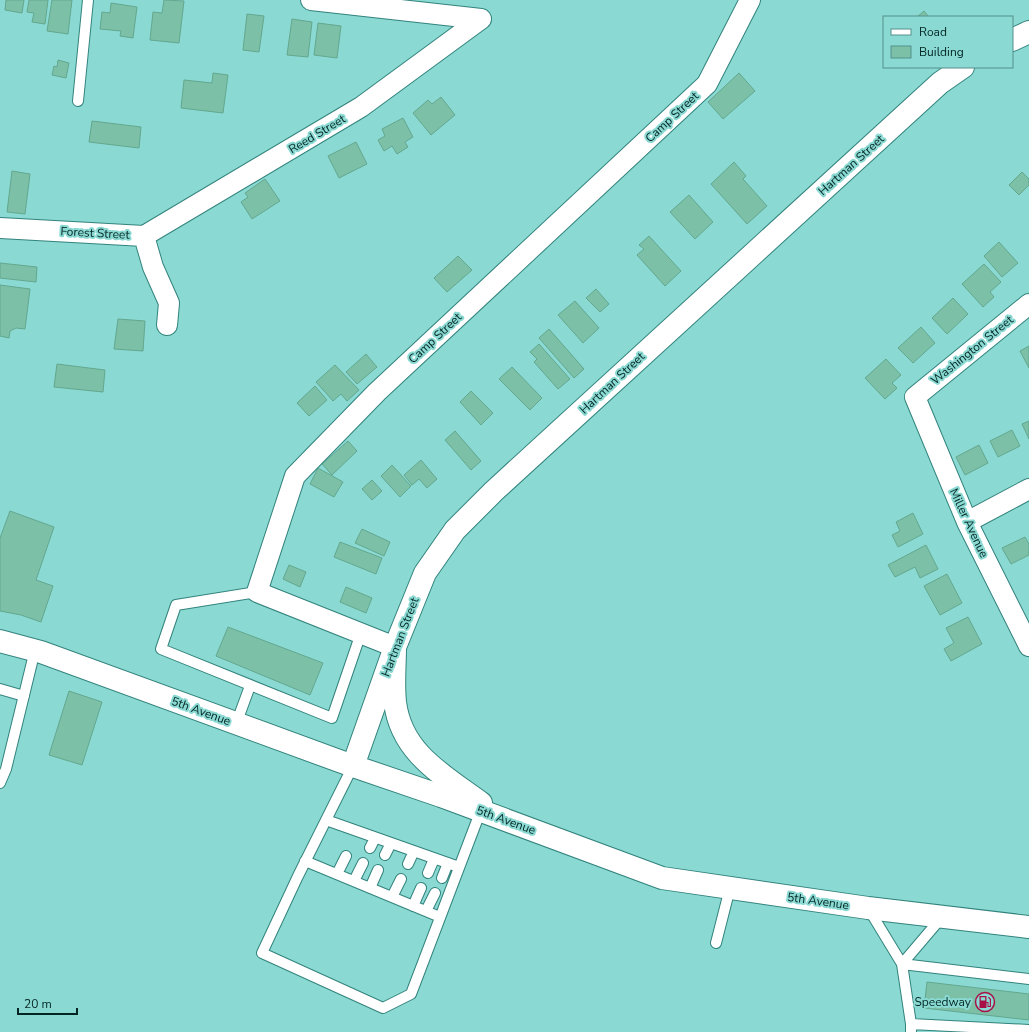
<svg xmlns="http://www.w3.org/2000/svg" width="1029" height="1032" viewBox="0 0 1029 1032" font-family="'Nunito Sans',sans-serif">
<rect width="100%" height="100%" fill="#8ad9d2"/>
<!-- building -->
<path fill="#7cc0a7" stroke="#63a78f" d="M6 0H24L22 13 5 10Z
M29 0H48L45 24 32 22 34 13 27 12Z
M52 0H72L68 34 47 31Z
M164 0 184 1 179 43 150 40 153 12 162 13Z
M111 3 137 7 133 38 120 36 121 31 100 29 102 12 110 13Z
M924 11 929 17H917Z
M247 14 264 16 259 52 243 50Z
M292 19 312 22 308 57 287 55Z
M318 23 341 26 337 58 314 55Z
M58 60 69 63 66 78 52 75 54 66 57 67Z
M213 73 228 75 223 113 181 108 184 80 212 83Z
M739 73 755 91 723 119 708 102Z
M441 97 455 115 431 135 413 113 428 100 432 104Z
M403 118 413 137 405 142 408 147 397 154 392 146 384 151 378 140 385 136 382 129Z
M92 121 141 127 139 148 89 142Z
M356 142 367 164 339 178 328 156Z
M734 162 746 176 743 179 767 206 747 224 711 184Z
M12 171 30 174 25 214 7 212Z
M1022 172 1029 179V185L1019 195 1009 185Z
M265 179 280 201 252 219 241 202 248 197 245 193Z
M689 195 713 222 695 239 670 212Z
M649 236 681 271 665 286 637 255 644 249 639 245Z
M999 242 1018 263 1002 277 984 256Z
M458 256 472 270 447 292 434 278Z
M0 263 37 267 36 282 0 278Z
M984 264 1001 282 990 292 994 297 983 307 962 284Z
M0 285 30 289 25 329 16 328 10 331 9 338 0 336Z
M596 289 609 304 600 312 586 298Z
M953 298 968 314 947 334 932 318Z
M575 301 599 328 583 343 558 315Z
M118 319 145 321 143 351 114 349Z
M921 327 935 343 913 363 898 348Z
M549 329 584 369 574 378 539 338Z
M539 344 570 379 558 389 534 362 537 359 530 352Z
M1029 346V368L1020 351Z
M366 354 377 367 357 384 346 372Z
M886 359 901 375 892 383 897 388 885 399 865 378Z
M57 364 105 370 103 392 54 387Z
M335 365 359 390 347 401 341 394 333 401 316 382Z
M512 367 542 398 530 410 499 379Z
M315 386 327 400 309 416 297 403Z
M471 391 493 413 481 425 460 402Z
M1029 421V439L1022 424Z
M1012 430 1020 446 998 457 990 441Z
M455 431 481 461 471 470 445 440Z
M348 441 357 451 332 475 322 464Z
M979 445 988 463 965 475 956 457Z
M421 460 437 479 427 488 419 479 412 485 404 475Z
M392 465 411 486 400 497 381 476Z
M318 468 343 482 334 497 310 484Z
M372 480 382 491 372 500 362 489Z
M10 511 54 527 36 580 53 586 41 622 21 615 0 611V538Z
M913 513 923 534 898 547 892 535 900 531 896 522Z
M362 529 390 542 384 556 355 543Z
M1025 537 1029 544V555L1011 564 1002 548Z
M340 542 382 558 376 574 334 557Z
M926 545 938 569 920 578 915 567 895 577 888 565Z
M289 565 306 572 300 587 283 579Z
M947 574 962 603 940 615 924 586Z
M346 587 372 598 366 613 340 602Z
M968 617 982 644 951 661 944 649 954 643 946 628Z
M228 627 323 663 310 695 216 656Z
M69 691 102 702 82 765 49 755Z
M927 982 1029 994V1020L924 1008Z"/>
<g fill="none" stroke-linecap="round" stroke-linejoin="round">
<!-- lane casing -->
<g stroke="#32837d" stroke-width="12">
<path id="lane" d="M78 101 88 0
M257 592 176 605 161 649 332 718 361 633
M0 689 24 696
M236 724 250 686
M353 766 298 876 262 953 383 1008 411 994 481 810
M0 783 6 769 35 650
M326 820 459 867
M370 848 375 838
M385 855 391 843
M305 861 440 917
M408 864 414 851
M428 873 434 859
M337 874 346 856
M442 878 448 863
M354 881 363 863
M370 888 378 870
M392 897 401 879
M413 906 421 888
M868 908 902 964 911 1024V1032
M426 911 435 893
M716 943 730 888
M902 964 1029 979
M902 964 942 917
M911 1024 1029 1030"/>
</g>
<!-- street casing -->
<g stroke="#32837d" stroke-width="22">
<path id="street" d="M311 0 481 19
M0 228 144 236
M144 236 361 107 481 19
M144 236 153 267 169 303 167 325
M1029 304 915 397 967 522 1029 646
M967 522 1029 489
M395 647 257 592 295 476 377 392 707 84 750 0"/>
</g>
<!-- secondary casing -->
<g stroke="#32837d" stroke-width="24">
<path id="secondary" d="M1012 40 1029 32
M353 766 395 647 425 573 455 530 494 491 940 83 963 67"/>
</g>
<!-- primary casing -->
<g stroke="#32837d" stroke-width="24">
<path id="primary" d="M0 641 41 652 353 766 441 796 662 878 868 908 1029 927
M395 647C395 665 393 684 395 702 401 753 443 775 481 803"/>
</g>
<!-- lane -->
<use href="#lane" stroke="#fff" stroke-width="10"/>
<!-- street -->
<use href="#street" stroke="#fff" stroke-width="20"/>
<!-- secondary -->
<use href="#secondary" stroke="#fff" stroke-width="22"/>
<!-- primary -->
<use href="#primary" stroke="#fff" stroke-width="22"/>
</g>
<!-- icons -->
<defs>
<g id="fuel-ring" transform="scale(1)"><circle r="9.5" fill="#8ad9d2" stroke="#a71146" stroke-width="1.5"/><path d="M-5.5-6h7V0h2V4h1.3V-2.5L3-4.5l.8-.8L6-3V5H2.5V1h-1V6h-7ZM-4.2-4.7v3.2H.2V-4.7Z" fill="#a71146"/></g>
</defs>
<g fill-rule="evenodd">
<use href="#fuel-ring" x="985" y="1002"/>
</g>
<g text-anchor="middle" stroke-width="4" stroke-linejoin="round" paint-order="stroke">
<!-- street labels -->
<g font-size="12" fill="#032624" stroke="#8ad9d2">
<text transform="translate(672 117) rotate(-43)" y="4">Camp Street</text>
<text transform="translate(317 134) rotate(-31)" y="4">Reed Street</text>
<text transform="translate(851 165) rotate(-42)" y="4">Hartman Street</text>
<text transform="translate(95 233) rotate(3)" y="4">Forest Street</text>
<text transform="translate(435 338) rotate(-43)" y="4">Camp Street</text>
<text transform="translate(972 350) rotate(-39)" y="4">Washington Street</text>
<text transform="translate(612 383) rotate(-43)" y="4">Hartman Street</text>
<text transform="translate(969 523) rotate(65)" y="4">Miller Avenue</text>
<text transform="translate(400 637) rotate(-69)" y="4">Hartman Street</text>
<text transform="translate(201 711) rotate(20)" y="4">5th Avenue</text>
<text transform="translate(506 820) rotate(20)" y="4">5th Avenue</text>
<text transform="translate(818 901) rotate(8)" y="4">5th Avenue</text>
</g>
<!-- poi labels -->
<g font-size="12" fill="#032624" stroke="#8ad9d2" text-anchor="end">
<text x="971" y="1006">Speedway</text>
</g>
</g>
<!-- legend -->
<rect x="883" y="16" width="130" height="52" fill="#8ad9d2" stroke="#54918c"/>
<rect x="891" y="29" width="20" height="6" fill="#ffffff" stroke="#54918c"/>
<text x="919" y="36" font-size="12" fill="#032624">Road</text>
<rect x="891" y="46" width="20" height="12" fill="#7cc0a7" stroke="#54918c"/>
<text x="919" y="56" font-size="12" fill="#032624">Building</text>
<!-- scale -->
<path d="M18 1008v6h59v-6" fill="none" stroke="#032624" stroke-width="2"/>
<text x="24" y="1008" font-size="12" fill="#032624" stroke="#8ad9d2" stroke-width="3" paint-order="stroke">20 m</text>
</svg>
